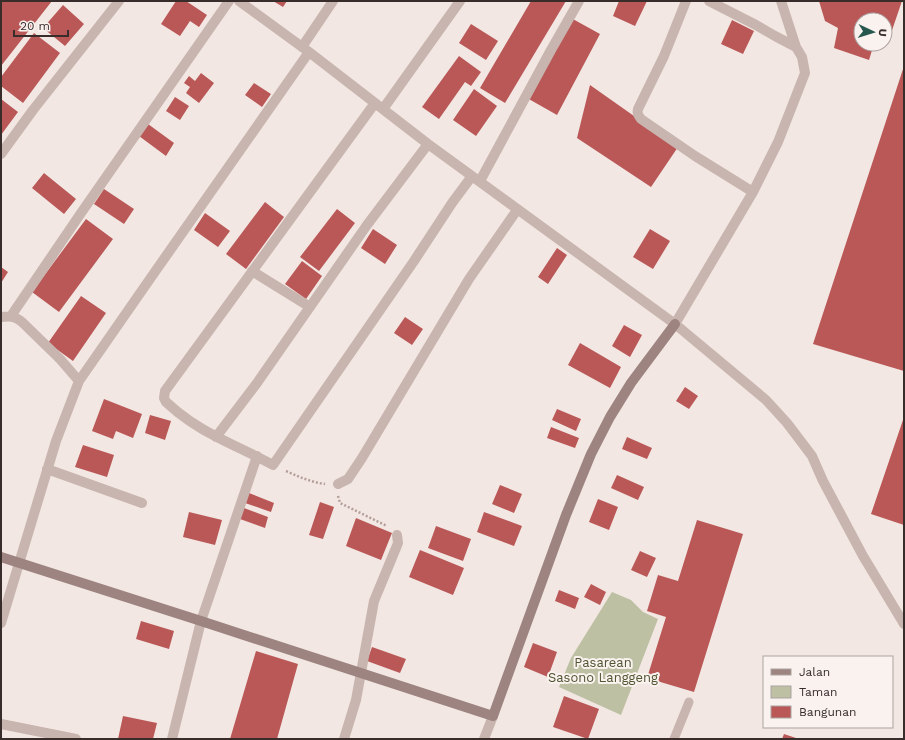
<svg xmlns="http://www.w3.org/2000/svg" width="905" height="740" viewBox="0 0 905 740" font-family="'Work Sans',sans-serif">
<rect width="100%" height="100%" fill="#f2e7e2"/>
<!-- green -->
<path fill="#bdc0a3" d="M612 592 631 600 643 612 658 619 621 715 559 687 571 658Z"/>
<!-- building -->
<path fill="#ba5858" d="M1 1H52L1 66Z
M176 1H186L207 15 199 27 190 21 180 36 161 24Z
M273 1H287L283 7Z
M531 1H566L505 103 480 88Z
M619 1H647L635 26 613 16Z
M819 1H902L887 45H885V20H861V44H874L869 60 834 48 838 28 825 21Z
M63 5 84 24 65 46 43 28Z
M571 18 600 34 557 115 527 98Z
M732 20 754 31 743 54 721 44Z
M471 24 498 41 486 60 459 43Z
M34 33 60 53 23 103 1 86V77Z
M459 56 481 72 471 86 465 82 439 119 422 107Z
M904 66V371L813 344Z
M201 73 214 83 199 103 186 93 190 87 184 83 189 76 195 81Z
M254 83 271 94 262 107 245 95Z
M590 85 678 147 651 187 577 138Z
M474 89 497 106 476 136 453 120Z
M175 97 189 106 180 120 166 111Z
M1 99 18 112 1 135Z
M148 124 174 143 166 156 139 136Z
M44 173 76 199 64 214 32 188Z
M104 189 134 209 124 224 94 204Z
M265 202 284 217 246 269 226 254Z
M337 209 355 223 319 271 300 257Z
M205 213 230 231 218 247 194 230Z
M86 219 113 239 59 312 32 292Z
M373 229 397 245 385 264 361 248Z
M650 229 670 241 653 269 633 257Z
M557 248 567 255 548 284 538 277Z
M302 261 322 276 306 299 285 284Z
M1 267 8 272 1 283Z
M81 296 106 313 73 361 48 343Z
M405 317 423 329 412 345 394 333Z
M624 325 642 335 630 357 612 346Z
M580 343 621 367 610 388 568 365Z
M685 387 698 396 689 409 676 401Z
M104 399 142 414 133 438 116 431 113 439 92 431Z
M557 409 581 419 576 431 552 420Z
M150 415 171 421 165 440 145 433Z
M904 417V525L871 514Z
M551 427 579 438 575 448 547 438Z
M627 437 652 448 647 459 622 449Z
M83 445 114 455 107 477 75 467Z
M617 475 644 487 638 500 611 488Z
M500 485 522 494 514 513 492 504Z
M249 493 274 503 271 512 245 503Z
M598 499 618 507 609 530 589 522Z
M320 502 334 507 323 539 309 535Z
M244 508 268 517 265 528 240 519Z
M189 512 222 520 215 545 183 537Z
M484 512 522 526 514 546 477 532Z
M356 518 392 533 381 560 346 546Z
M697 520 743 534 694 692 647 678 666 617 647 611 658 575 678 581Z
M436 526 471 539 463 561 428 548Z
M420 550 464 568 453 595 409 577Z
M640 551 656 558 647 577 631 570Z
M591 584 606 592 600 605 584 597Z
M559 590 579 598 575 609 555 601Z
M141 621 174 631 169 649 136 639Z
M533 643 557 652 548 677 524 667Z
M372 647 406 659 400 673 367 661Z
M256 651 298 664 277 739H230Z
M564 696 599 709 588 739 553 727Z
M123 716 157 723 153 739H118Z
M784 734 799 739H782Z"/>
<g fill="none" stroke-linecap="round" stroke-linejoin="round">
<!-- path -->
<path stroke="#b59e99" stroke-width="2.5" stroke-dasharray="2 2" stroke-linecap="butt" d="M286 471C299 477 311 482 325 484
M338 496 340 503 387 526"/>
<!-- lane -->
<path stroke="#c9b5af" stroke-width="9" d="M674 739 689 702"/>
<!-- street -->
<path stroke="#c9b5af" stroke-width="10" d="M239 1 309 52 428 144 675 324 766 400 787 423 812 456 823 481 863 556 904 624
M686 1 664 56 638 109C637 113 638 115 641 119L695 156 753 192
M781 1 796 47
M302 47 333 1
M375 103 165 391 164 398 166 402C181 416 199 428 217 437 236 447 255 455 273 465L414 261 452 203 472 176
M383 109 460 1
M1 154 33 110 119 1
M480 181 551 50 579 1
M252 271 310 307
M11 316 81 213 229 1
M1 317C11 316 14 316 22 322L60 359 79 381
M675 324 753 192 778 142 805 73 802 57 796 47 775 36 756 25 709 1
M216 437 257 383 367 225 428 144
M47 469 142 503
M338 484 348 479 362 458 469 279 517 210
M1 623 56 441 79 381 152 276 309 52
M1 724 76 739
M172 739 201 621 257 456
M344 739 356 700 374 601 396 548 398 543 397 535
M484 739 493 716"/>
<!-- secondary -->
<path stroke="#9d8480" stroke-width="10" d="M1 557 201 621 493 716 566 515 591 454 610 417 631 383 675 324"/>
</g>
<g text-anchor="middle" stroke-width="4" stroke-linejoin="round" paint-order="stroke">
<!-- park labels -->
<g font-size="13" fill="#515532" stroke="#f9f2ef">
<text x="603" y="667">Pasarean<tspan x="603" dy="15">Sasono Langgeng</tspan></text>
</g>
</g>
<!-- border -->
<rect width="905" height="740" fill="none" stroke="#392d2c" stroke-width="4"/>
<!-- legend -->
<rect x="763" y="656" width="130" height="72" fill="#f9f2ef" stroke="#aca3a1"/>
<rect x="771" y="669" width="20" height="6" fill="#9d8480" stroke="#aca3a1"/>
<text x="799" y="676" font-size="12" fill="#392d2c">Jalan</text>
<rect x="771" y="686" width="20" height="12" fill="#bdc0a3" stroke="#aca3a1"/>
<text x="799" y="696" font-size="12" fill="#392d2c">Taman</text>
<rect x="771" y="706" width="20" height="12" fill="#ba5858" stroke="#aca3a1"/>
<text x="799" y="716" font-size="12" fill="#392d2c">Bangunan</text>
<!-- north arrow -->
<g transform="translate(873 32) rotate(94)"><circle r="19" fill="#f9f2ef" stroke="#aca3a1"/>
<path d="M0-3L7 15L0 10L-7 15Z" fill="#26574e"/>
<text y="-6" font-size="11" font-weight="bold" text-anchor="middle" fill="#392d2c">U</text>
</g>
<!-- scale -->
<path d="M14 30v6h54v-6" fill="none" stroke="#392d2c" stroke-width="2"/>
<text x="20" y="30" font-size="12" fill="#392d2c" stroke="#f9f2ef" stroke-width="3" paint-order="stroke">20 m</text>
</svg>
